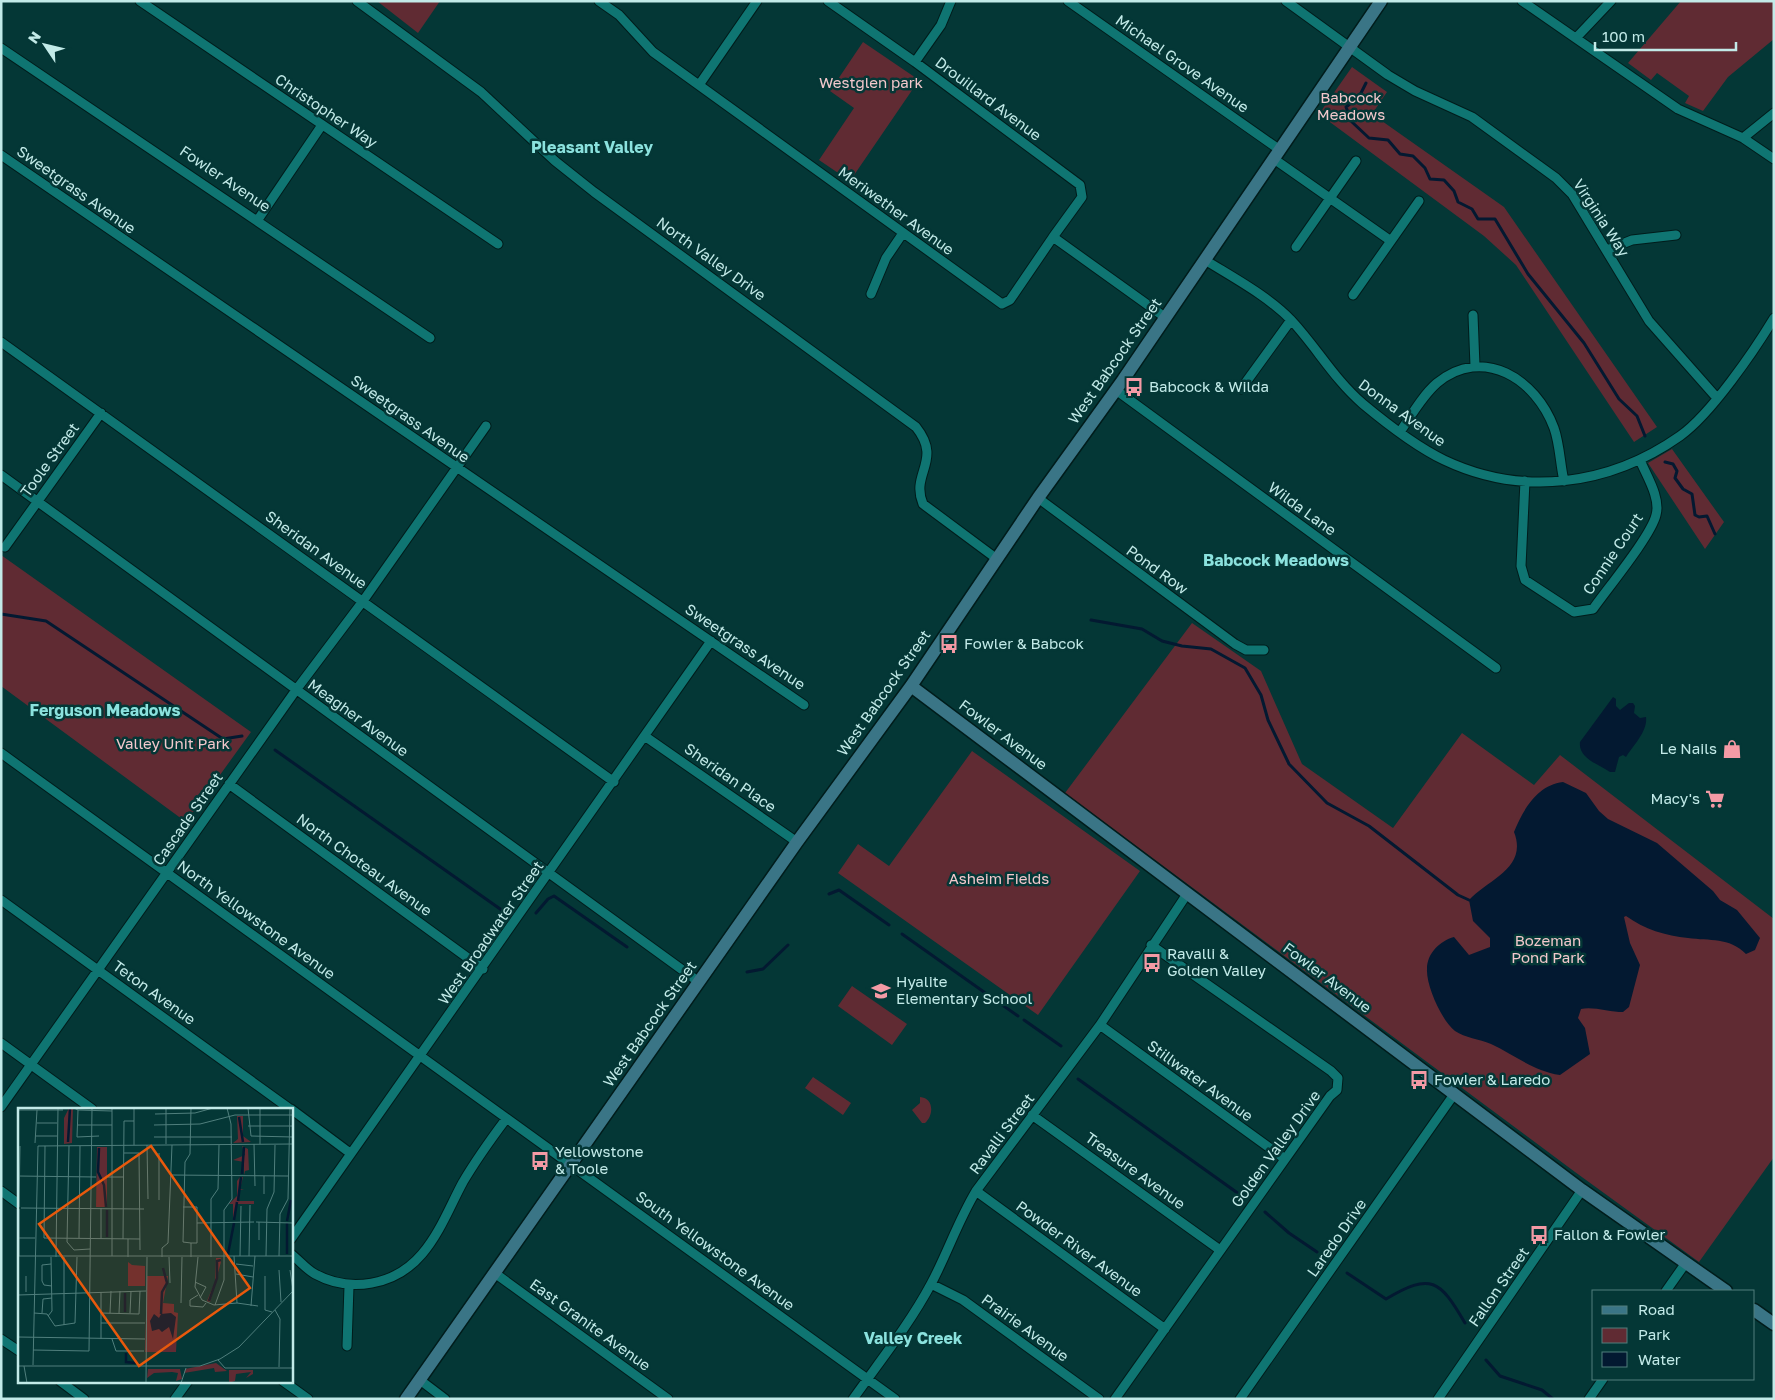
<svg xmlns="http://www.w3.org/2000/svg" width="1775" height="1400" viewBox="0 0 1775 1400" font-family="'Golos Text',sans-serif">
<rect width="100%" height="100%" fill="#043736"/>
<!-- green -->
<path fill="#602b33" d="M377 1H440L418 33Z
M1681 1H1774V39L1728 77 1703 111 1685 103 1689 96 1657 73 1651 80 1628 63Z
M863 42 919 80 850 181 819 160 854 108 830 91Z
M1352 67 1387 92 1372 114 1504 207 1657 427 1634 442 1516 265 1484 236 1319 114Z
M1672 449 1724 522 1705 549 1648 463Z
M1 555 251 732 186 822 1 686Z
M1192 623 1261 671 1302 764 1393 828 1462 733 1534 785 1560 755 1774 919V1157L1699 1262 1575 1172 1065 793Z
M972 751 1140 871 1038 1015 838 873 858 844 889 866Z
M852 986 907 1024 892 1045 838 1006Z
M813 1077 851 1103 843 1115 805 1088Z
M920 1097C934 1098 934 1115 925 1123H922L912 1110 920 1103Z"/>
<!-- water -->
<path fill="#031931" d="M1613 697 1616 699V706L1620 710 1629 703H1633L1635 706 1634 713 1640 718 1646 717C1648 731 1633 746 1626 757L1623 755 1619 757 1615 772H1610C1598 764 1578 758 1580 742Z
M1563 782 1586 793 1599 811 1608 819 1657 843 1713 891 1720 900 1737 910 1760 938 1755 950 1746 954C1729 937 1710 941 1688 938 1666 936 1644 929 1626 916L1624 917 1630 943 1640 965 1629 1007 1623 1012C1610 1012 1592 1006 1581 1009L1578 1018 1585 1028 1590 1054 1560 1075C1533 1071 1515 1055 1491 1044 1479 1039 1465 1038 1455 1031 1442 1021 1426 986 1427 969 1427 953 1440 941 1454 937L1469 955 1490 947V938L1473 921 1469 900C1489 879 1528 868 1514 832 1523 810 1537 785 1563 782Z"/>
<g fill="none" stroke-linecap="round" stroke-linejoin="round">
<!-- stream -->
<path stroke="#031931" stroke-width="3" d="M1366 83 1359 97 1346 107 1352 122 1369 138 1388 140 1400 154 1413 156 1425 168 1430 179 1444 180 1454 191 1458 202 1472 209 1478 219H1495L1528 274 1584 343 1619 399 1637 416 1645 436
M1665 462 1673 464 1677 471 1675 478 1683 489 1692 494 1695 515 1699 517 1707 516 1715 534
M1 614 46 621 223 739 242 736
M1091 620 1142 629 1162 641 1182 646 1211 649 1245 668 1261 695 1268 720 1289 764 1327 803 1369 826 1458 895 1469 900
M275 750 503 911
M829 894 839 890 889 925
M536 913 548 899 554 896 627 947
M902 934 1018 1016
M747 972 763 969 788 945
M1024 1020 1061 1046
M1078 1079 1239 1194
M1265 1212 1289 1233 1317 1252
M1347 1273 1386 1299C1431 1272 1440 1280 1465 1323
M1486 1360 1500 1376 1542 1390 1553 1399"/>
<!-- street casing -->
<g stroke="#011c1b" stroke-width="11">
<path id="street" d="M140 1 498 244
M357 1 481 92 555 161 594 192 916 427C943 461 910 473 923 504L997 559
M599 1 619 15 653 52 1002 304 1010 300 1053 237 1166 318
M828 1 915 62 1080 185 1082 197 1053 237
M1068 1 1280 150
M1286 1 1388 75 1415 91 1472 117 1556 178 1572 194 1649 321 1717 398
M1522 1 1678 109 1743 138 1774 159
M1576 38 1611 1
M1 48 430 338
M915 62 941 25 951 1
M699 85 757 1
M1743 138 1774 113
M1 155 804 705
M1274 159 1391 241
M257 221 322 125
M1296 247 1356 161
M1607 250 1632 240 1676 235
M1205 260C1234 278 1268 296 1292 321 1317 348 1334 379 1363 404 1387 424 1415 446 1444 460 1522 497 1609 486 1680 436 1711 414 1754 351 1774 318
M871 294 886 258 903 233
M1353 295 1419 201
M1473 315 1475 366
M1 342 614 782
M1241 389 1291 320
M1116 390 1496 668
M1400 432C1411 416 1422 396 1437 383 1483 345 1536 379 1554 428 1560 445 1560 464 1564 481
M1 475 699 982
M1525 481 1521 566 1525 580 1574 612 1593 609C1607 589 1651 536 1656 515 1661 498 1646 475 1640 460
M1038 498 1235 644 1246 650H1264
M5 547 101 413
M646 737 797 842
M1 753 895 1399
M229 784 483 969
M1 900 290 1109
M1100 1025 1285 1159
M1 1043 92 1109
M1 1107 296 690 363 601 486 426
M291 1109 350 1153
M1032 1115 1220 1250
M1 1191 19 1204
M976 1191 1165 1329
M291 1239 711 641
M291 1254C299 1260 306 1269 315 1274 350 1293 395 1286 422 1254 440 1233 450 1206 463 1182 476 1160 491 1139 506 1119
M496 1274 668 1399
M931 1284 963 1300 1099 1399
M1666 1291 1685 1264
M1 1339 19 1351
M347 1346 349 1286
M420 1380 445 1399
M60 1381 84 1399
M283 1381 308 1399
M175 1399 188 1381
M853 1399C880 1361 909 1325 931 1284 947 1254 958 1221 976 1191L1100 1025 1187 894
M1115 1399 1330 1096 1337 1090 1338 1078 1331 1071 1151 945
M1240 1399 1455 1093
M1438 1399 1582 1190
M1589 1399 1603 1379"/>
</g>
<!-- secondary casing -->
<g stroke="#011c1b" stroke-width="15">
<path id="secondary" d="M911 686 1582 1190 1726 1291
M1754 1310 1774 1324
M406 1399 797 842 911 686 1038 498 1123 380 1381 1"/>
</g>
<!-- street -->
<use href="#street" stroke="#0f7572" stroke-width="9"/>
<!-- secondary -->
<use href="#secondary" stroke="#3a7586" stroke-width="12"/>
</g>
<!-- icons -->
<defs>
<g id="bus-bare" transform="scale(1.5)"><path d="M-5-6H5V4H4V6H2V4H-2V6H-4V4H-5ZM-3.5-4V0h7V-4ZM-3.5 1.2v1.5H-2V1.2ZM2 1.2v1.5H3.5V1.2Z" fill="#f49aa5" stroke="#043736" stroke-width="2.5" paint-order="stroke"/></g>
<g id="shop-bare" transform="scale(1.5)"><path d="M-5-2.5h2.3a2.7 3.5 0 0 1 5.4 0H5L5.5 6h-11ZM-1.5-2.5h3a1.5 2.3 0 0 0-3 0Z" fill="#f49aa5" stroke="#043736" stroke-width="2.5" paint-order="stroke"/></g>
<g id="supermarket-bare" transform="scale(1.5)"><path d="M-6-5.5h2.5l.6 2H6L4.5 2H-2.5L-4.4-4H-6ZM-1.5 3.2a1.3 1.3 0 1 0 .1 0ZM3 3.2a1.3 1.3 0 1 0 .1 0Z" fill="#f49aa5" stroke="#043736" stroke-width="2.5" paint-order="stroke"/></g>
<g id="school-bare" transform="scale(1.5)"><path d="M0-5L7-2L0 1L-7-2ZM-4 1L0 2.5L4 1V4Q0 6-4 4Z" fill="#f49aa5" stroke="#043736" stroke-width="2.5" paint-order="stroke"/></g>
</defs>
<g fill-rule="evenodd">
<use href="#bus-bare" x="1134" y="387"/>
<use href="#bus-bare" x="949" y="644"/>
<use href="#shop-bare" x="1732" y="749"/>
<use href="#supermarket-bare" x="1715" y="799"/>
<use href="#bus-bare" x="1152" y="963"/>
<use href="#school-bare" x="881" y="991"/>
<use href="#bus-bare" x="1419" y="1080"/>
<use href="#bus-bare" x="540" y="1161"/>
<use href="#bus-bare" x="1539" y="1235"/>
</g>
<g text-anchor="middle" stroke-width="5" stroke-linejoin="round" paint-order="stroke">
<!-- street labels -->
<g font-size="15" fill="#c2eae8" stroke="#043736">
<text transform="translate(1182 64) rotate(35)" y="5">Michael Grove Avenue</text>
<text transform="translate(988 99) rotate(37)" y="5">Drouillard Avenue</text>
<text transform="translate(326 111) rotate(34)" y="5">Christopher Way</text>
<text transform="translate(225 179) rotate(34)" y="5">Fowler Avenue</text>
<text transform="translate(76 190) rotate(35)" y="5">Sweetgrass Avenue</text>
<text transform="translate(896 211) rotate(36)" y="5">Meriwether Avenue</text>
<text transform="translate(1601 218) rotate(57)" y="5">Virginia Way</text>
<text transform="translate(711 259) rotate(36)" y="5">North Valley Drive</text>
<text transform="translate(1115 361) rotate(-55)" y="5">West Babcock Street</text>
<text transform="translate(1402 413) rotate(36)" y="5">Donna Avenue</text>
<text transform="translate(410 419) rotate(35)" y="5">Sweetgrass Avenue</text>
<text transform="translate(50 460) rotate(-54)" y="5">Toole Street</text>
<text transform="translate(1302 509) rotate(36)" y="5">Wilda Lane</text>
<text transform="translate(316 550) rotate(36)" y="5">Sheridan Avenue</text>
<text transform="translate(1613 554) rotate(-56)" y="5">Connie Court</text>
<text transform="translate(1157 570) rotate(36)" y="5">Pond Row</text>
<text transform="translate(745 647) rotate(34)" y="5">Sweetgrass Avenue</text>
<text transform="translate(884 693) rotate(-55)" y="5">West Babcock Street</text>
<text transform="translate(358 718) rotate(36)" y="5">Meagher Avenue</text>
<text transform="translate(1003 735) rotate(37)" y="5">Fowler Avenue</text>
<text transform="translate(730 778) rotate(35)" y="5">Sheridan Place</text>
<text transform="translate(188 819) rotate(-55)" y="5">Cascade Street</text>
<text transform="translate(364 865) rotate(36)" y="5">North Choteau Avenue</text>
<text transform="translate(256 920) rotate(36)" y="5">North Yellowstone Avenue</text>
<text transform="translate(491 933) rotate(-55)" y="5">West Broadwater Street</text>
<text transform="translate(1327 978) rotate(37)" y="5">Fowler Avenue</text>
<text transform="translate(154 993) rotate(36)" y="5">Teton Avenue</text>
<text transform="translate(650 1024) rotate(-55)" y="5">West Babcock Street</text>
<text transform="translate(1200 1081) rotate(36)" y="5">Stillwater Avenue</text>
<text transform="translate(1002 1134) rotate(-53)" y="5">Ravalli Street</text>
<text transform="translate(1276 1149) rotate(-54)" y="5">Golden Valley Drive</text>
<text transform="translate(1135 1171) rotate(36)" y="5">Treasure Avenue</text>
<text transform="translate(1337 1238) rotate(-55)" y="5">Laredo Drive</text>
<text transform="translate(1079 1249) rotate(36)" y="5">Powder River Avenue</text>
<text transform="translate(715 1251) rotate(36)" y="5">South Yellowstone Avenue</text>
<text transform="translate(1499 1287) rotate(-55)" y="5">Fallon Street</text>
<text transform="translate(590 1325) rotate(36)" y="5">East Granite Avenue</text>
<text transform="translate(1025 1328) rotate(36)" y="5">Prairie Avenue</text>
</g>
<!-- park labels -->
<g font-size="15" fill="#f3c8cc" stroke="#043736">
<text x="871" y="88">Westglen park</text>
<text x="1351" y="103">Babcock<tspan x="1351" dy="17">Meadows</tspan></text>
<text x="173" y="749">Valley Unit Park</text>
<text x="999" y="884">Asheim Fields</text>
<text x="1548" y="946">Bozeman<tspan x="1548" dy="17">Pond Park</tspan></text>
</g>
<!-- poi labels -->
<g font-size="15" fill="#c2eae8" stroke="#043736" text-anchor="start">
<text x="1149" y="392">Babcock &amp; Wilda</text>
<text x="964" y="649">Fowler &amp; Babcok</text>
<text x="1717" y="754" text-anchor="end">Le Nails</text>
<text x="1700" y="804" text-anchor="end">Macy's</text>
<text x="1167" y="959">Ravalli &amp;<tspan x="1167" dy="17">Golden Valley</tspan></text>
<text x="896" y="987">Hyalite<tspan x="896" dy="17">Elementary School</tspan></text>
<text x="1434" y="1085">Fowler &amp; Laredo</text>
<text x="555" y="1157">Yellowstone<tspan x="555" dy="17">&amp; Toole</tspan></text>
<text x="1554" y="1240">Fallon &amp; Fowler</text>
</g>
<!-- neighbourhood labels -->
<g font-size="16" font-weight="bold" fill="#8be2de" stroke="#043736">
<text x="592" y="153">Pleasant Valley</text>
<text x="1276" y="566">Babcock Meadows</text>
<text x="105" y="716">Ferguson Meadows</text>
<text x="913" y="1344">Valley Creek</text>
</g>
</g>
<!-- overview -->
<g transform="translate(18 1108)">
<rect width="275" height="275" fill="#043736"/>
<path d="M51 0H55L54 35 46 36V10ZM219 8H225V28L233 34 215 35 220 31ZM224 38 230 41 231 62 227 63 226 67V54L215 52 227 47ZM79 39H89V99H78ZM222 69H225L222 81 226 82H222L221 93H236V96H219L215 112V96H211L219 88V73ZM198 150H203V154L192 194 189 193 197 174ZM110 154 114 157 127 158V178H110ZM129 168H150L145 195 156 196V204L160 205 158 244H127ZM198 255 209 263 197 264 196 260 166 265 167 261ZM130 261H162L164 271 158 273 160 265 154 264 136 265 129 270ZM211 262H235V266L228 270 233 264 218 266 217 273 211 275Z" fill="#602b33"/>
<path d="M153 205 158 209 155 231 151 219 144 224 141 221 134 223 132 213 136 206 141 210 143 206Z" fill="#031931"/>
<path fill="none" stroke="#031931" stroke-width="2.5" d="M221 9 225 34M50 34 52 0M81 40 80 64 86 77 88 99M224 66 226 39M220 93 223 69M216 112 219 94M269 113 273 92M89 129V102M210 146 216 115M269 146V115M191 193 199 170V153L203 152M107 204V185M143 206 144 184 149 175 145 160M108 245V254L118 255"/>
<path fill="none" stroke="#507f7d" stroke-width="1" d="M56 0 60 2 59 29 81 28M230 0 233 28 275 29M242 0V36M0 2H45M60 2 94 3M137 6 177 5 195 0M19 15H39M59 17H94M136 17 182 16 217 7H275M230 18H275M18 28H39M136 29H214M17 35 19 2M148 36V0M236 36 237 78M116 37V0M129 37 130 91M20 38 275 36M27 38 26 130 122 131M51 38 49 134 56 142 72 141M106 45H121L122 142M141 45V92M153 67 270 68M0 68 78 69M90 69H106M246 86V68M1 99 2 38M165 99H179V135H173M3 100 126 101M238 114 275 115M179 115 236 114M1 130H17M61 130 62 38M83 131V100M105 131 106 13H116M110 131V149M241 132V114M0 148H275M1 148V101M94 148V0M216 148 219 195M222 148 223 98M231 148 232 97M248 148 249 101 256 84 257 37M261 148 262 106 270 91 272 0M38 149 40 0M144 149V140L150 135 154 37M151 149 152 175M173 149V135L165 134 167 54 172 46 173 0M180 149 177 179 184 192 196 197 219 195 240 198M193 149V91L200 81 201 37M33 156 24 157V173L26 177 34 178M218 156 235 158M261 162 263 194M272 162 275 182M218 166 235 169M8 168V184M247 168V202L254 204M177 174 188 179 182 190M0 187 128 183M180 187 172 192V198L185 199 188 195M163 195 164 149M197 197 206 172V102L214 91 213 16 209 0M233 198 237 148M257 202 262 211 261 259M16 205 29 206 37 218 57 215 59 149M24 205 25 191 34 190M83 205 121 206 122 183M92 205 93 183M101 205 102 183M112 205 113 183M30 208 34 203 33 149M275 209V250M83 215H127M46 217V149M0 229 127 231M83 231V184M94 231 98 243H126M15 242 71 243 74 0M200 252 207 260H275M15 257 20 38M0 258H182L202 251 221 239 275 183M6 258 9 275M128 275 129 149M163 275 168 260"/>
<path fill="#e8590c" fill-opacity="0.15" stroke="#e8590c" stroke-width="2.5" d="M133 38 232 180 121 258 21 116Z"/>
<rect width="275" height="275" fill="none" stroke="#c2eae8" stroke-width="2.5"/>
</g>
<!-- border -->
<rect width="1775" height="1400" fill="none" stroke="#c2eae8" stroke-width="5"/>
<!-- legend -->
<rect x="1592" y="1290" width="162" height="90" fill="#043736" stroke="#507f7d"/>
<rect x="1602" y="1306" width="25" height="8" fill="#3a7586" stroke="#507f7d"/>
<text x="1638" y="1315" font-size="15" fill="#c2eae8">Road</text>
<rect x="1602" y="1328" width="25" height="15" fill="#602b33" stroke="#507f7d"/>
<text x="1638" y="1340" font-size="15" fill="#c2eae8">Park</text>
<rect x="1602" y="1352" width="25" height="15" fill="#031931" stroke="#507f7d"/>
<text x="1638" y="1365" font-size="15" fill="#c2eae8">Water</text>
<!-- north arrow -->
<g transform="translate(45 45) rotate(305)" stroke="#043736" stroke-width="4" paint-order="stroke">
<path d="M0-4L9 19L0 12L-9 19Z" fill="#c2eae8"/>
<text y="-8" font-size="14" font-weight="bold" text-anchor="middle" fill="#c2eae8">N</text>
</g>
<!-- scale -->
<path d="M1595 42v8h141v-8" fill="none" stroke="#c2eae8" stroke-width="2.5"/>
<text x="1602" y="42" font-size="15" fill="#c2eae8" stroke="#043736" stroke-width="4" paint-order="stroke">100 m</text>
</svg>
